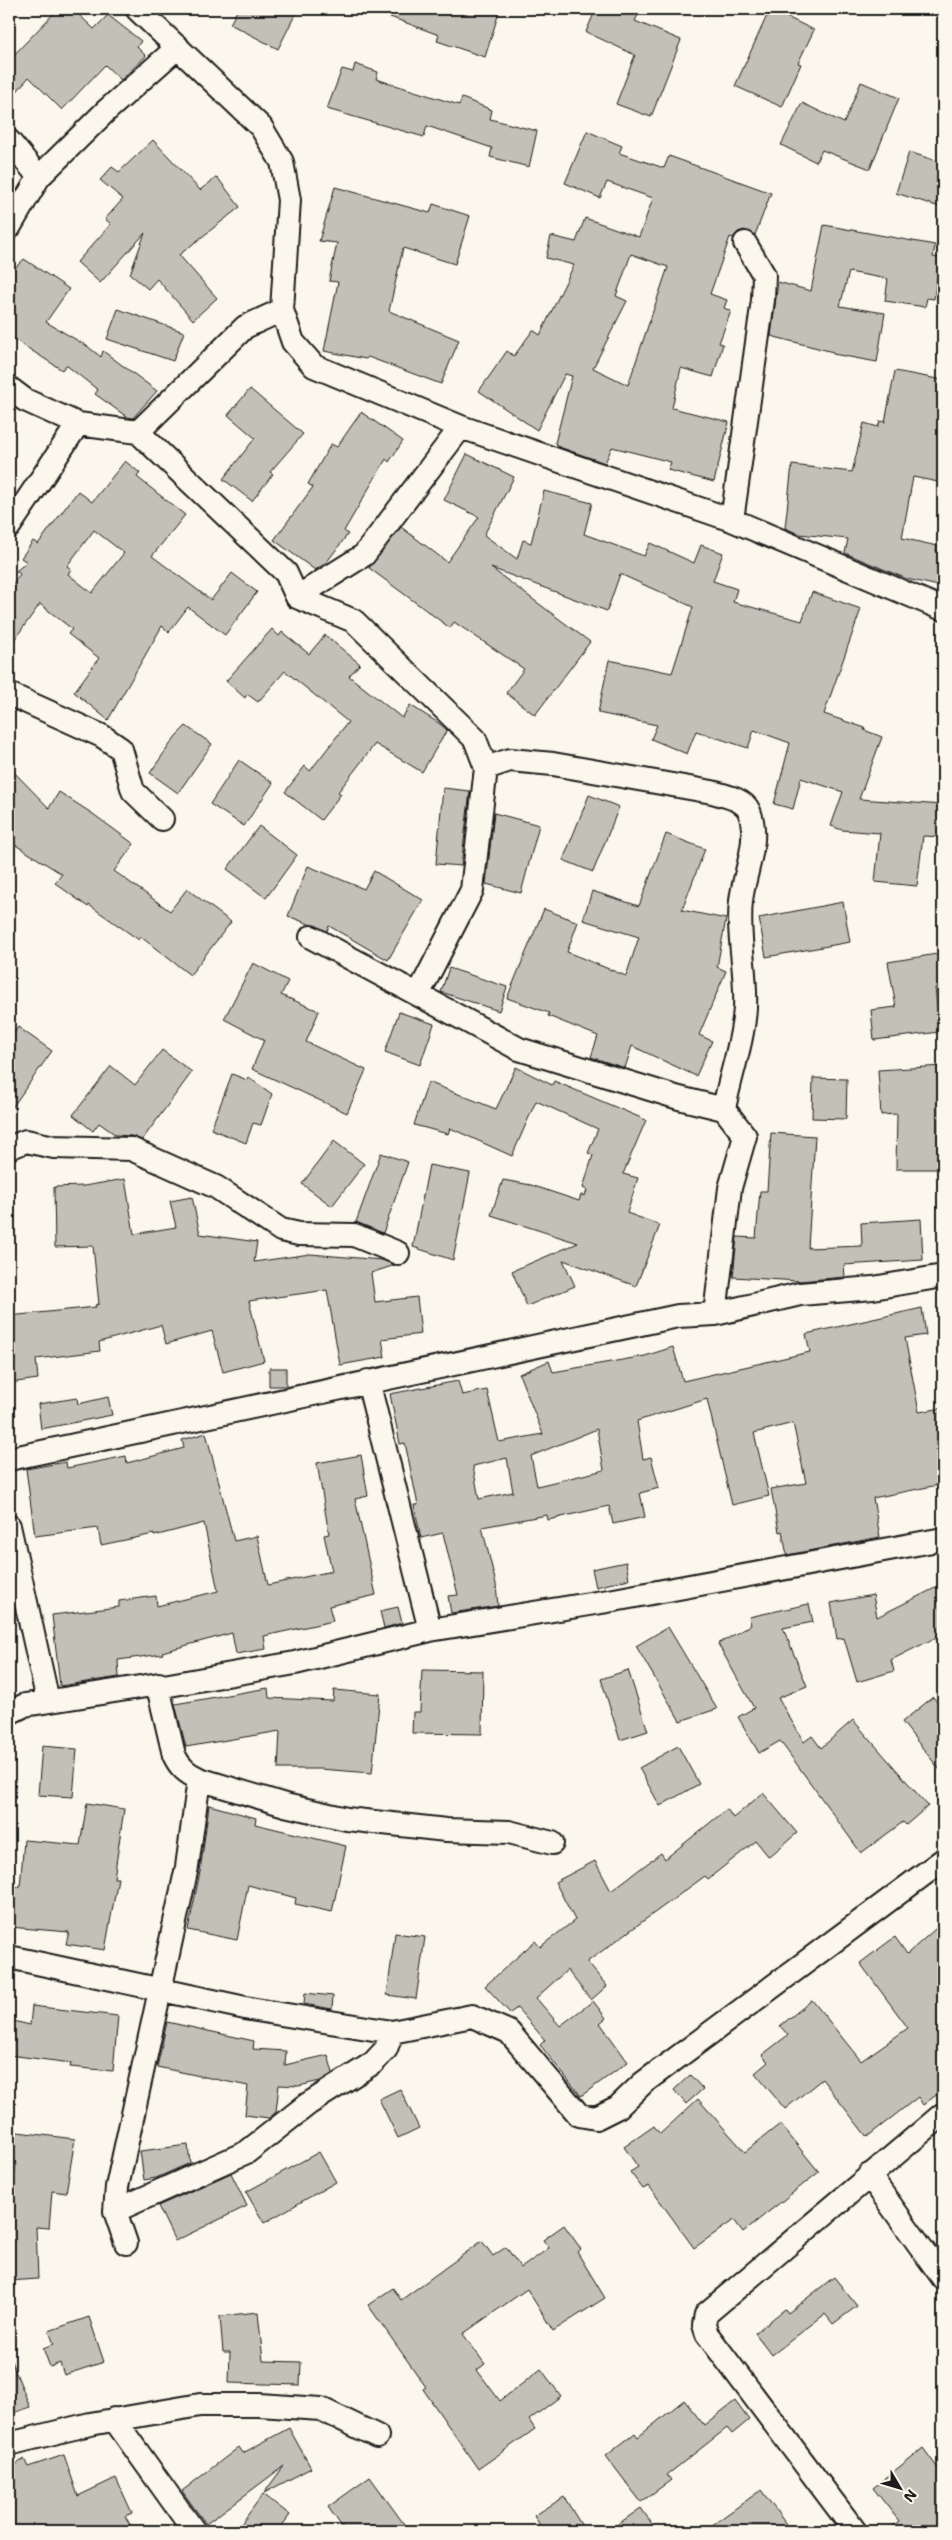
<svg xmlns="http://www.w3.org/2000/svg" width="952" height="2540" viewBox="0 0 952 2540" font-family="'Shantell Sans',sans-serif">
<rect width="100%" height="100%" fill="#fbf7ec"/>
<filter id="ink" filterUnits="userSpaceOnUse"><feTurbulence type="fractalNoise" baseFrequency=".02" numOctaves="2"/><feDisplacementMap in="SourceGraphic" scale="10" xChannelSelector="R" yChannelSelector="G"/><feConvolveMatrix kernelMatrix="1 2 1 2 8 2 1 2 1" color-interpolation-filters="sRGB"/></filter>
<g filter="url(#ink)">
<!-- building -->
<path fill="#c3c0b8" stroke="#1c1c1c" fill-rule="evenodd" d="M58 9H73L94 29 108 15 141 41 137 47 146 56 121 80 105 65 62 110 29 77 9 101V60Z
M238 9H298L278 49 230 24Z
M374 9H500L485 57 437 41 439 35 374 11Z
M596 9H628L639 13 635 21 681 40 651 117 616 104 635 55 586 32Z
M770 9 814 30 798 63 801 64 782 107 735 86Z
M355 64 378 72 376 79 459 105 462 98 492 110 490 119 537 131 529 167 490 157 492 148 427 126 424 137 327 109 342 69 353 72Z
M861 82 899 98 870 169 822 150 816 162 781 145 802 103 844 123Z
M587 131 622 146 619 153 664 168 669 156 771 193 755 235 744 230 738 232 733 238 730 237 710 294 727 300 724 308 731 311 719 343 723 344 713 377 681 368 672 408 729 422 714 482 668 470 671 462 612 447 605 463 559 447 555 443 572 376 565 374 537 430 479 391 507 351 514 356 533 330 540 335 574 265 546 258 551 236 576 242 585 218 639 237 653 198 607 182 600 198 565 183ZM631 254 668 267 628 385 593 368 627 301 616 296Z
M153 140 200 190 217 177 240 207 179 255 217 298 193 320 157 279 148 289 130 274 145 233 100 283 77 262 111 224 105 219 123 199 100 180 112 167 119 172Z
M909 152 943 163V208L896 193Z
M335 187 430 213 433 204 470 216 455 264 403 248 389 311 459 340 441 384 368 357 366 359 324 351 338 282 329 281 337 243 319 241Z
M824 225 935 245 933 257 940 258 934 299 927 298 925 307 885 301 888 279 849 272 840 306 885 313 877 362 833 354V352L771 336 778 282 811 291Z
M24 259 69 289 46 322 87 346 101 357 103 351 157 391 133 418 127 417 95 394 98 390 66 365 62 370 9 336V274Z
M118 309 184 332 173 361 107 339Z
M895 371 943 380V483L913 477 902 538 937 546 936 551 943 553V587L907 579 845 553 848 539 799 534 785 528 792 465 852 472 864 423 878 427 880 421 885 422Z
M250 389 303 434 270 472 273 474 252 501 223 479 255 438 228 415Z
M361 412 403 441 389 462 386 459 344 531 348 534 326 563 315 570 274 540 313 487 308 484 331 444 337 447Z
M467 454 514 477 484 535 517 559 523 540 531 543 544 491 592 503 584 534 644 556 650 543 694 563 701 545 723 553 713 581 737 589 733 602 802 621 812 592 861 609 824 714 865 728 864 730 882 737 859 799 943 805V837L923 836 917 886 875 882 880 833 842 830 831 826 843 792 801 778 793 809 774 804 790 743 754 730 748 748 696 731 687 754 651 739 657 725 598 713 609 660 672 673 693 607 620 574 607 611 491 568 590 642 535 715 506 693 524 669 454 622 450 628 369 568 401 527 447 562 479 517 444 500Z
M125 461 140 473 137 477 185 515 152 556 211 600 232 573 257 592 225 635 188 607 169 632 162 626 108 720 74 692 99 658 68 634 72 629 40 604 9 647V589L20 574 16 571 27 562 21 558 33 541 38 544 78 491 92 502ZM94 530 124 553 92 593 68 574 71 569 67 566Z
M272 629 279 636 282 632 309 654 325 635 360 664 349 676 402 718 410 705 440 724 447 730 422 772 375 744 338 792 341 794 321 820 285 792 305 766 310 771 348 722 285 671 258 702 247 694 245 698 226 681Z
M186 726 212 744 178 793 150 773 176 736Z
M239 760 273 783 244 826 210 804Z
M9 767 49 808 59 792 93 814 134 844 114 871 170 911 187 889 231 922 190 975 141 937 139 940 89 905 88 907 55 883 62 874 9 841Z
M443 788 470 791 461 866 436 864Z
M589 795 619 807 593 872 563 860Z
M494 813 539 825 521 893 486 884Z
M259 826 297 855 266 898 227 869Z
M666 834 705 849 682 910 726 919 717 967 726 971 699 1035 712 1041 696 1076 632 1046 625 1068 591 1057 598 1036 548 1016 549 1013 507 998 544 909 578 922 567 952 626 976 639 937 583 920 592 891 639 906Z
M308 866 364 889 374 871 423 900 388 960 329 926 327 931 288 916Z
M843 902 850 942 766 957 759 918Z
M943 953V987L935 988 940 1032 874 1040 871 1010 896 1007 888 962Z
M253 963 288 981 281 995 319 1011 306 1042 366 1070 347 1113 252 1069 264 1040 224 1019Z
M449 968 507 987 499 1011 441 992Z
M399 1012 434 1024 420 1065 385 1052Z
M18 1027 52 1051 9 1112V1041Z
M162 1050 192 1072 142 1140 132 1136 116 1135 99 1123 93 1131 73 1115 111 1066 135 1085Z
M943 1066V1169H896L897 1114 881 1115 878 1070Z
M516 1067 552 1085 554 1081 646 1120 623 1174 638 1178 627 1213 660 1225 636 1286 563 1260 575 1286 527 1306 512 1271 578 1243 491 1215 503 1180 531 1185 579 1201 581 1195 585 1196 587 1190 583 1188 593 1155 588 1153 598 1129 536 1101 512 1156 450 1128 448 1134 414 1125 428 1082 496 1109Z
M232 1074 247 1080 248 1077 272 1094 261 1125 253 1123 246 1143 211 1129Z
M813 1078 847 1079 846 1119 812 1118Z
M771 1133 815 1136 808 1248 862 1246 861 1223 921 1219 923 1260 844 1265 845 1277 799 1281 733 1277 737 1237 756 1238 760 1191H767Z
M334 1141 364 1164 332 1206 302 1184Z
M381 1153 408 1162 383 1233 356 1222Z
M429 1165 470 1173 453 1260 413 1247Z
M125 1179 134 1234 176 1227 170 1201 192 1197 200 1234 257 1242 254 1262 310 1254 382 1260 395 1265 371 1273 375 1302 417 1297 421 1334 382 1339 385 1357 340 1365 327 1290 249 1301 264 1361 223 1372 212 1331 166 1344 161 1325 99 1342 100 1351 36 1359 38 1379 9 1383V1316L96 1307 95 1305 99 1304 93 1246 55 1247 54 1187 84 1186Z
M922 1308 926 1335 905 1338 919 1412 943 1408V1484L873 1498 880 1537 787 1555 782 1531 779 1532 771 1489 806 1483 793 1423 754 1433 769 1496 732 1505 707 1399 637 1421 643 1459 651 1457 659 1488 640 1493 645 1517 613 1524 609 1506 548 1520 547 1515 482 1527 496 1584 498 1606 451 1613 448 1596 458 1595 443 1533 421 1538 414 1505H418L405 1443 400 1444 390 1394 458 1381 462 1395 487 1390 499 1442 543 1434 519 1374 549 1361 553 1372 645 1356 673 1347 683 1381 810 1352 806 1334ZM597 1429 604 1470 537 1486 531 1456ZM507 1458 513 1492 479 1499 473 1466Z
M269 1368H286V1386H269Z
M108 1397 112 1415 41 1429 38 1404 77 1398 78 1404Z
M206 1433 234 1541 257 1536 268 1585 332 1571 324 1535 329 1534 317 1463 361 1455 368 1496 355 1499 376 1595 329 1606 333 1621 264 1636 266 1649 236 1654 232 1633 162 1652 163 1654 118 1660 119 1677 60 1686 52 1615 119 1607V1601L156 1596 157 1606 218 1591 204 1523 154 1536V1534L101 1545 98 1528 35 1536 26 1469 66 1462 67 1468 126 1456 127 1463 184 1448 182 1440Z
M626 1562 629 1579 596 1587 592 1569Z
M943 1584V1634L891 1660 894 1671 857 1682 844 1638 837 1639 831 1603 873 1595 877 1617Z
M809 1604 813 1622 783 1628 807 1686 778 1698 804 1742 812 1736 821 1748 853 1720 928 1806 906 1825 903 1822 861 1853 780 1741 759 1753 738 1717 754 1708 718 1644 751 1625 749 1617Z
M398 1607 402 1623 384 1628 380 1611Z
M668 1627 717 1709 680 1721 636 1646Z
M422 1670 483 1671 482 1734 412 1733 413 1712H420Z
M628 1670 648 1731 620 1740 601 1679Z
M268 1688 269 1698 333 1701 334 1690 380 1694 372 1773 320 1769H278L280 1731 186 1747 175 1704Z
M933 1697 943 1709V1774L902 1722Z
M42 1746 77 1749 73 1797 38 1795Z
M678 1746 699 1784 660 1806 639 1768Z
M763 1793 797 1833 769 1857 756 1841 708 1879 705 1876 587 1962 607 1986 591 2000 567 1970 536 1998 560 2026 593 2001 606 2018 600 2023 628 2062 581 2096 540 2045 545 2040 517 2008 510 2013 485 1986 535 1941 540 1947 575 1920 555 1882 595 1861 611 1891 661 1853 665 1859 727 1809 733 1818Z
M87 1803 124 1809 114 1878H118L105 1950 66 1944 69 1932 9 1927V1886L20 1887 24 1840 80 1845Z
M209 1805 256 1818 255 1824 346 1846 332 1912 295 1904 296 1898 248 1885 237 1940 188 1930 200 1872Z
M943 1922V2090L923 2105 918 2097 867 2137 822 2079 785 2109 755 2073 768 2062 762 2055 788 2035 780 2026 812 2000 861 2061 908 2028 860 1963 895 1937 907 1954Z
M395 1933 425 1937 416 1999 387 1995Z
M305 1993 333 1996 332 2009 304 2004Z
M32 2006 118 2016 113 2071 70 2067 71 2063 9 2055V2020L30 2025Z
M167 2022 254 2041 253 2049 286 2051 285 2065 328 2055 333 2073 320 2081 299 2086 279 2085 276 2112 269 2118 245 2115 248 2086 157 2067Z
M690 2075 703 2089 686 2104 674 2090Z
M400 2089 419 2128 398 2138 379 2099Z
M698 2099 745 2152 780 2124 819 2172 743 2232 734 2220 694 2248 649 2186 643 2189 630 2172 638 2167 624 2147 654 2126 660 2134Z
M9 2131 75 2139 66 2193 52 2191 49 2228 36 2227 38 2279 9 2281V2196H12L16 2163 9 2162Z
M188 2145 190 2163 156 2178 144 2180 140 2151Z
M319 2152 336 2182 264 2223 246 2192Z
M231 2173 247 2206 175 2241 158 2206Z
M564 2225 581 2249 577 2252 605 2298 553 2331 527 2289 463 2334 485 2364 477 2370 500 2401 541 2369 561 2396 529 2420 535 2429 478 2469 423 2389 426 2387 368 2305 393 2288 401 2300 482 2241 493 2256 506 2247 521 2268 549 2248 543 2240Z
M834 2277 857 2306 833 2324 825 2314 772 2355 755 2333 785 2309 788 2313Z
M258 2312 263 2361 301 2362 300 2385 229 2383 230 2352H223L220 2316Z
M89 2317 104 2362 64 2375 60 2363 50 2367 43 2348 54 2344 49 2331Z
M9 2356 30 2407 9 2415Z
M684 2400 704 2425 735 2401 749 2420 732 2434 727 2428 667 2475 671 2480 641 2502 606 2456 635 2433 638 2437Z
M289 2428 311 2468 264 2493 284 2466 206 2524 182 2491 239 2447 243 2453Z
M923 2448 943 2475V2531H886L899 2521 873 2488Z
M64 2455 78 2496 116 2478 132 2513 125 2516 134 2531H9V2469L24 2459 28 2467Z
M370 2477 409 2531H345L328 2507Z
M761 2490 786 2524 775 2531H704Z
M263 2494 290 2515 278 2531H236Z
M564 2497 585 2531H544L534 2516Z
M641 2508 657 2531H608Z"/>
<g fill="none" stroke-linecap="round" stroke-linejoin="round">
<!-- street casing -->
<g stroke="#1c1c1c" stroke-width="26">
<path id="street" d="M137 9 261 127 282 162 289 200 282 310 293 342 314 366 461 427 732 520 943 609
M9 141 39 177
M9 228 39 177 106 111 178 47
M9 388 25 400 78 424 138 432 286 573 297 597 354 621 475 739 486 768 510 760 553 764 712 792C723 795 744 799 749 811 761 840 744 872 741 901 737 937 747 972 745 1008 743 1043 730 1075 724 1109
M138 432 245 327 282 310
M732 520 763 300 764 275 745 243
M9 527 78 424
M297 597 364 555 461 427
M9 694 102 736 121 749 133 791 162 819
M311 937 519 1049 679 1098 724 1109 745 1136 730 1188 715 1314
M419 993 472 890 486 768
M9 1148 26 1141 54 1147 131 1149 216 1187 281 1230 299 1234 354 1235 398 1253
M368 1381 430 1630
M9 1459 678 1316 715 1314 800 1294 873 1288 943 1276
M9 1526 48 1701
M158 1687 174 1755C180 1768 187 1773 199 1779L285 1805 347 1819 446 1830 509 1832 552 1843
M9 1713 25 1705 159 1684 158 1687 295 1663 430 1630 614 1600 943 1539
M9 1957 250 2009 392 2032 472 2016 509 2032 579 2115 596 2118 618 2107 643 2083 943 1860
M869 2175 943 2278
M115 2211 247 2152 308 2104 373 2063 386 2049 392 2032
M126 2243 115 2211 117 2187 187 1867 199 1779
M114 2419 194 2531
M9 2444 90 2424 200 2405H259L321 2409 377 2436
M855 2531 707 2334 704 2325 706 2314 943 2114"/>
</g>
<!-- street -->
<use href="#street" stroke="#fbf7ec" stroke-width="22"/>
</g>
</g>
<!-- margin -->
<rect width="952" height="2540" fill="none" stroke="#fbf7ec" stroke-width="30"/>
<rect x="15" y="15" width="922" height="2510" fill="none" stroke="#1c1c1c" stroke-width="2" filter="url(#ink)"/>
<!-- north arrow -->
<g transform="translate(900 2488) rotate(128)" stroke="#fbf7ec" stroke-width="4" paint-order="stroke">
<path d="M0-4L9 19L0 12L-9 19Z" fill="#1c1c1c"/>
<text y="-8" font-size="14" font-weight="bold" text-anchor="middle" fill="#1c1c1c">N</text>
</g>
</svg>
